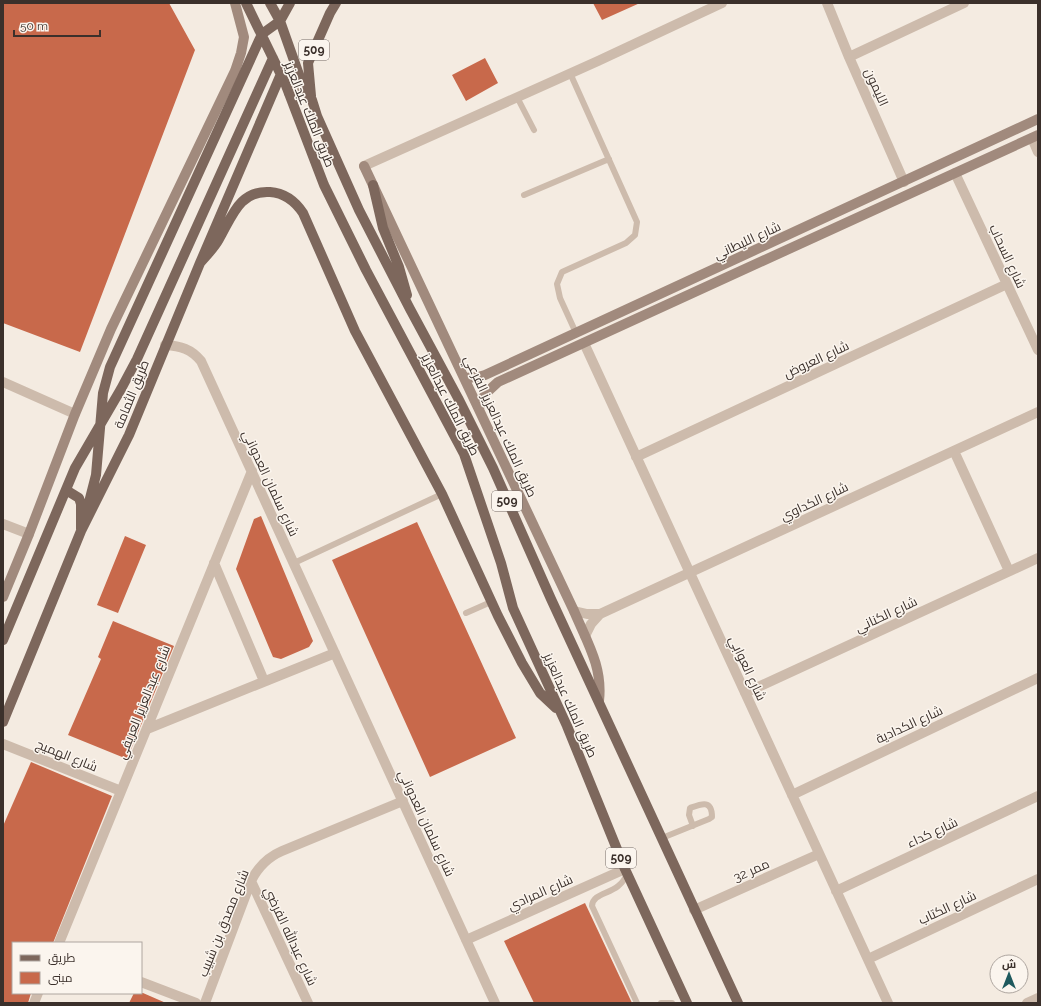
<svg xmlns="http://www.w3.org/2000/svg" width="1041" height="1006" viewBox="0 0 1041 1006" font-family="Raleway,Cairo,sans-serif">
<rect width="100%" height="100%" fill="#f4ebe1"/>
<!-- building -->
<path fill="#c8694b" d="M3 3H169L195 50 80 352 3 323Z
M593 3H640L602 20Z
M485 58 498 83 466 101 452 75Z
M261 516 313 641 309 647 281 659 273 657 236 569 254 519Z
M417 522 516 738 430 777 332 560Z
M125 536 146 545 118 613 97 605Z
M113 621 174 646 127 759 68 735 101 659 98 657Z
M31 762 112 796 53 943H13V993H31L28 1003H3V826Z
M585 903 632 1003H534L504 941Z
M134 993H143L166 1003H129Z"/>
<g fill="none" stroke-linecap="round" stroke-linejoin="round">
<!-- lane -->
<path stroke="#cdbbac" stroke-width="6" d="M570 73 637 222 635 235 626 243 562 272 557 284 560 298 576 333
M517 97 534 130
M524 195 609 159
M294 563 442 494
M466 613 491 602
M662 838 709 819 712 817C712 799 701 804 690 808L689 815 693 826
M627 873C620 896 593 890 592 906L637 1003
M661 1003H672"/>
<!-- street -->
<path stroke="#cdbbac" stroke-width="10" d="M827 3 849 57 904 182
M849 57 964 3
M1032 138 1038 152
M364 166 598 61 722 3
M955 173 1038 350
M584 343 888 1003
M165 345C181 346 191 349 201 361L495 1003
M3 382 75 414
M954 451 1009 571
M636 457 1007 284
M3 524 29 534
M214 563 264 681
M574 611 587 614H600L1038 412
M585 636 591 624 600 614
M745 693 1038 558
M147 729 335 653
M3 744 121 791
M792 795 1038 678
M251 881 308 1003
M836 891 1038 796
M694 910 819 854
M466 940 625 869
M59 943 252 471
M868 959 1038 879
M141 982 196 1003
M34 1003 38 993
M205 1003 251 881C258 867 268 857 282 851L403 801
M1027 1003 1038 998"/>
<!-- secondary -->
<path stroke="#a18a7d" stroke-width="10" d="M289 93 303 86
M364 166 574 611C587 642 603 667 599 701
M464 378 478 377 485 375 1038 119
M479 408 485 394 498 382 1038 135
M3 597 29 534 75 414 111 329 235 71 241 53 244 37 235 3"/>
<!-- primary -->
<path stroke="#7d675c" stroke-width="10" d="M246 3 285 83 324 185 366 270 464 454 501 563 513 608 567 726 625 869 687 1003
M270 3 280 21 303 86 312 100 317 116 359 210 410 309 458 398 493 468 551 599 738 1003
M311 96 308 63 330 13 336 3
M373 185 383 228 399 267 407 295
M200 263C207 255 214 248 219 239 232 217 239 190 270 192 285 193 295 201 303 213L355 331 442 494 498 616 522 663 540 693 556 708
M66 490 79 498 81 504V529
M87 510 96 475 103 393 110 367 262 34 280 21 290 3
M3 640 75 468 121 389 137 359 273 58
M3 722 81 531 129 435 200 263 281 74"/>
</g>
<g text-anchor="middle" stroke-width="3" stroke-linejoin="round" paint-order="stroke">
<!-- shield labels -->
<g fill="#fbf5ee" stroke="#756b66" stroke-width="1">
<rect x="299" y="40" width="30" height="20" rx="3"/>
<rect x="492" y="491" width="30" height="20" rx="3"/>
<rect x="606" y="848" width="30" height="20" rx="3"/>
</g>
<g font-size="12" font-weight="bold" fill="#3b302b">
<text x="314" y="54">509</text>
<text x="507" y="505">509</text>
<text x="621" y="862">509</text>
</g>
<!-- street labels -->
<g font-size="13" fill="#3b302b" stroke="#fbf5ee">
<text transform="translate(877 87) rotate(66)" y="5">الليمون</text>
<text transform="translate(310 114) rotate(68)" y="5">طريق الملك عبدالعزيز</text>
<text transform="translate(747 240) rotate(-25)" y="5">شارع الليطاني</text>
<text transform="translate(1008 256) rotate(65)" y="5">شارع السحاب</text>
<text transform="translate(816 359) rotate(-25)" y="5">شارع العروض</text>
<text transform="translate(131 394) rotate(-68)" y="5">طريق الثمامة</text>
<text transform="translate(451 404) rotate(63)" y="5">طريق الملك عبدالعزيز</text>
<text transform="translate(501 426) rotate(65)" y="5">طريق الملك عبدالعزيز الفرعي</text>
<text transform="translate(271 483) rotate(65)" y="5">شارع سلمان العدواني</text>
<text transform="translate(814 501) rotate(-25)" y="5">شارع الكداوي</text>
<text transform="translate(886 614) rotate(-25)" y="5">شارع الكناني</text>
<text transform="translate(748 668) rotate(65)" y="5">شارع العوابي</text>
<text transform="translate(143 702) rotate(-68)" y="5">شارع عبدالعزيز العريفي</text>
<text transform="translate(571 705) rotate(66)" y="5">طريق الملك عبدالعزيز</text>
<text transform="translate(909 724) rotate(-25)" y="5">شارع الكدادية</text>
<text transform="translate(67 755) rotate(22)" y="5">شارع الهميج</text>
<text transform="translate(427 823) rotate(65)" y="5">شارع سلمان العدواني</text>
<text transform="translate(932 832) rotate(-25)" y="5">شارع كداء</text>
<text transform="translate(751 870) rotate(-24)" y="5">ممر 32</text>
<text transform="translate(540 892) rotate(-24)" y="5">شارع المرادي</text>
<text transform="translate(947 907) rotate(-25)" y="5">شارع الكتاب</text>
<text transform="translate(223 923) rotate(-68)" y="5">شارع مصدق بن شبيب</text>
<text transform="translate(291 936) rotate(65)" y="5">شارع عبدالله الفرضي</text>
</g>
</g>
<!-- border -->
<rect width="1041" height="1006" fill="none" stroke="#3b302b" stroke-width="8"/>
<!-- legend -->
<rect x="12" y="942" width="130" height="52" fill="#fbf5ee" stroke="#aea6a0"/>
<rect x="20" y="955" width="20" height="6" fill="#7d675c" stroke="#aea6a0"/>
<text x="48" y="962" font-size="12" fill="#3b302b">طريق</text>
<rect x="20" y="972" width="20" height="12" fill="#c8694b" stroke="#aea6a0"/>
<text x="48" y="982" font-size="12" fill="#3b302b">مبنى</text>
<!-- north arrow -->
<g transform="translate(1009 974)"><circle r="19" fill="#fbf5ee" stroke="#aea6a0"/>
<path d="M0-3L7 15L0 10L-7 15Z" fill="#1f5a5e"/>
<text y="-6" font-size="11" font-weight="bold" text-anchor="middle" fill="#3b302b">ش</text>
</g>
<!-- scale -->
<path d="M14 30v6h86v-6" fill="none" stroke="#3b302b" stroke-width="2"/>
<text x="20" y="30" font-size="12" fill="#3b302b" stroke="#fbf5ee" stroke-width="3" paint-order="stroke">50 m</text>
</svg>
